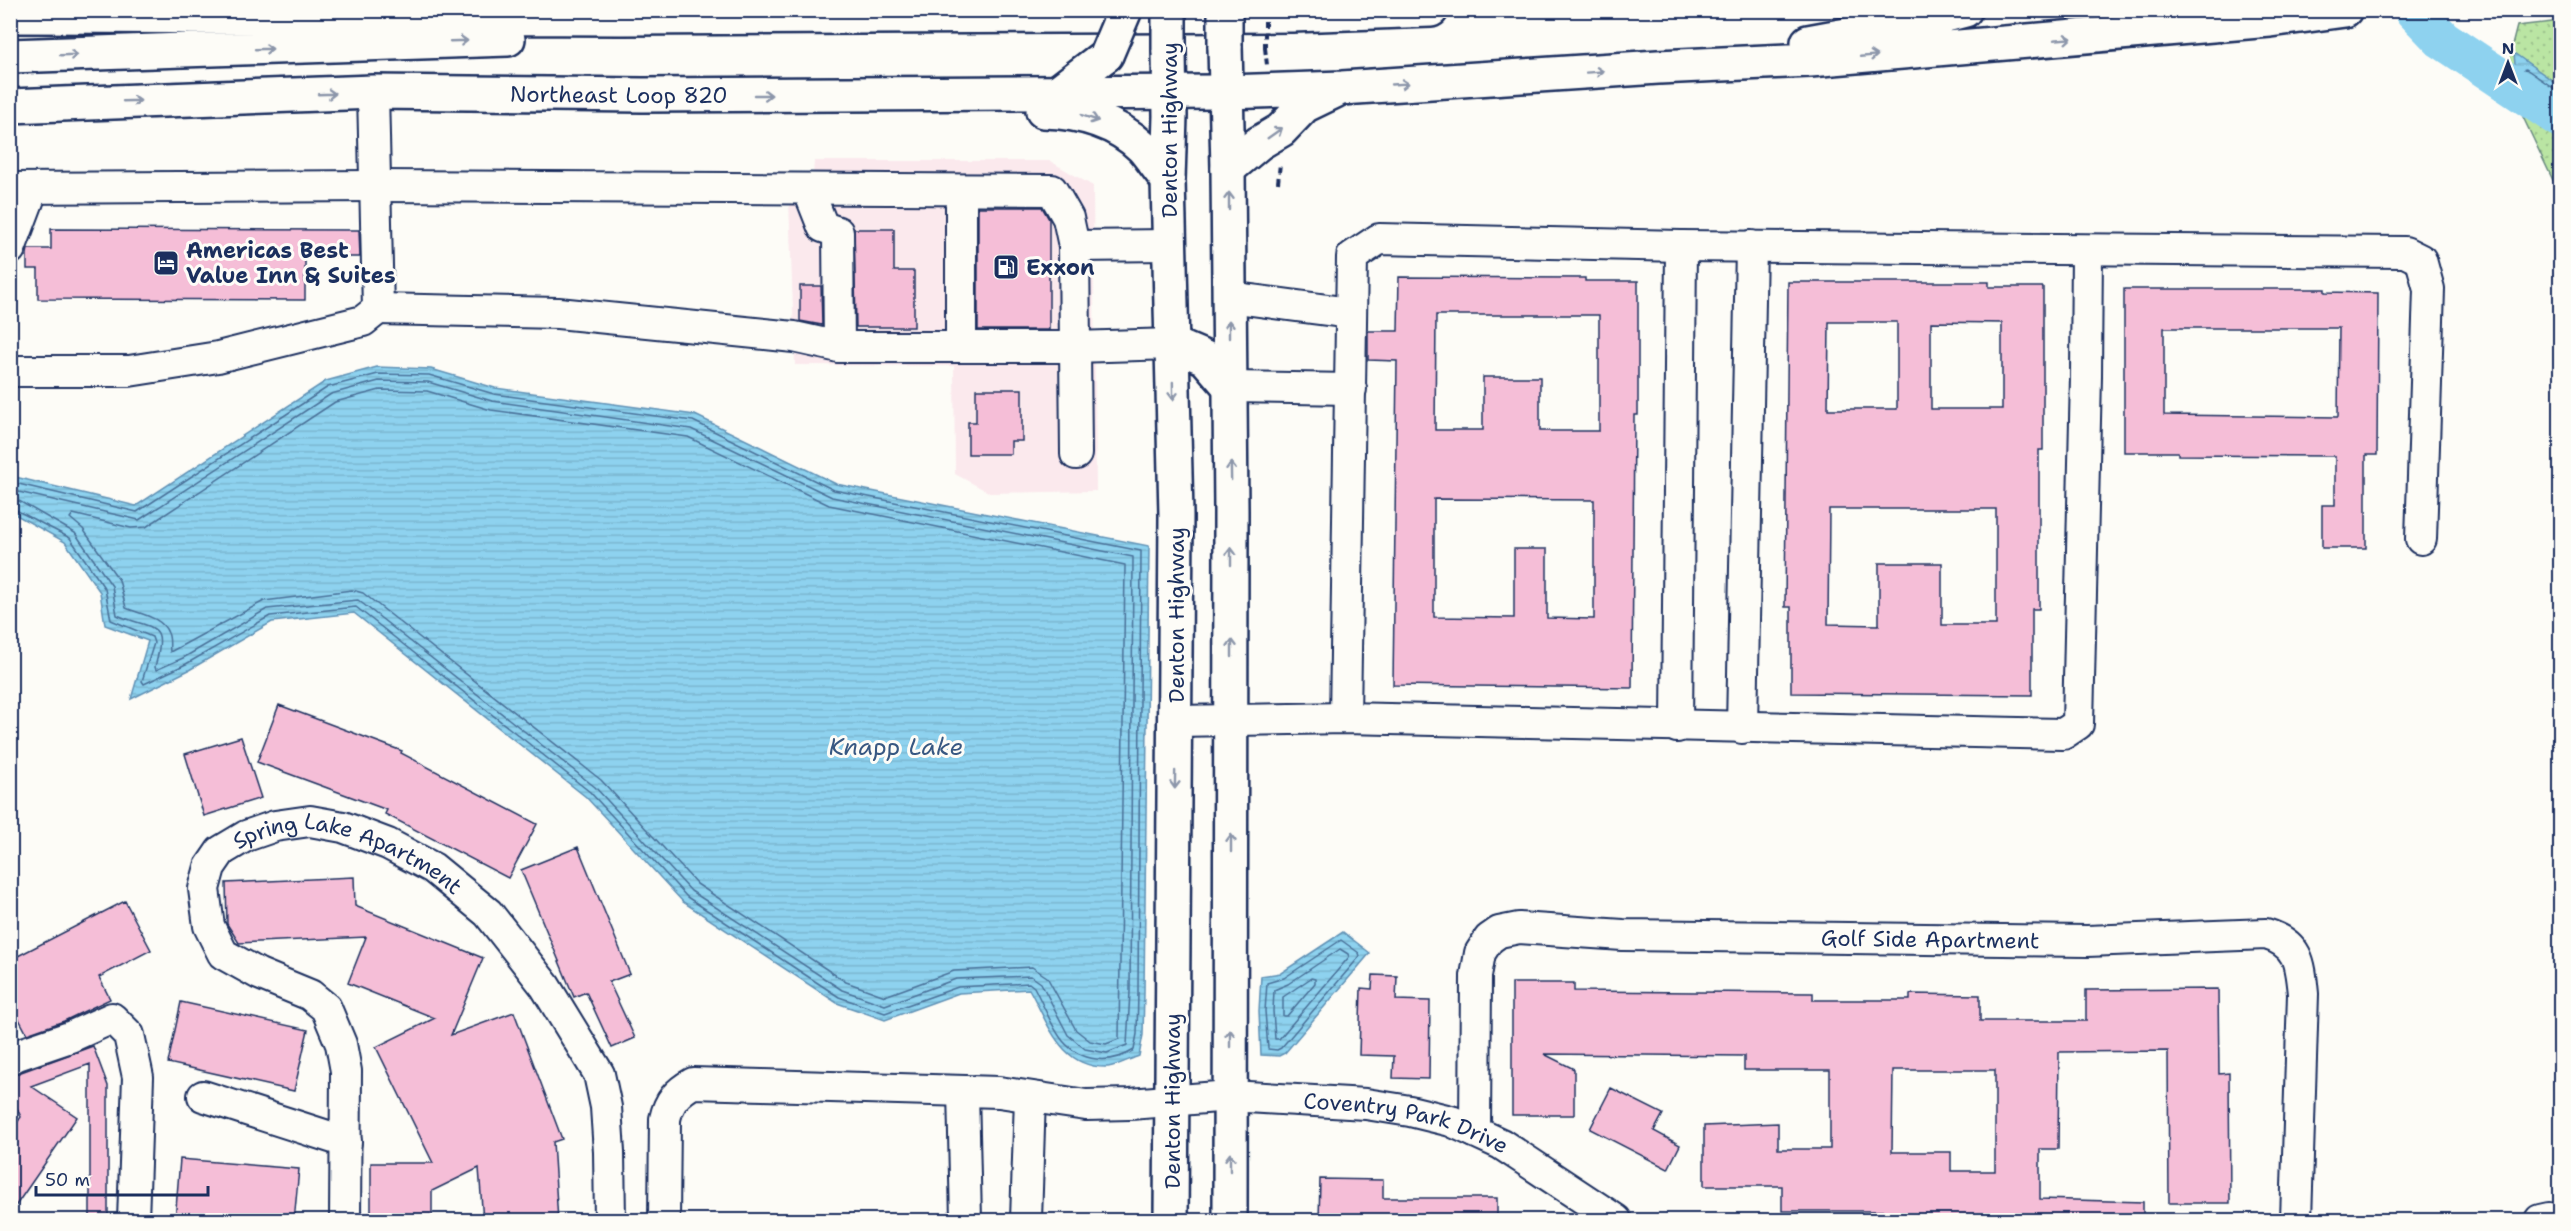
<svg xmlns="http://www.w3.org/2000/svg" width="2571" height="1231" viewBox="0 0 2571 1231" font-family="'Shantell Sans',sans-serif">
<defs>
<pattern id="grass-dots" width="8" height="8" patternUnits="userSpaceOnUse" patternTransform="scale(1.5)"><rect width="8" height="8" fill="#bae5a3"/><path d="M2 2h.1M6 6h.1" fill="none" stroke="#9fc58f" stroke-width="1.8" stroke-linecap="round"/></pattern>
<pattern id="water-rules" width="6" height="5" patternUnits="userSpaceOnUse" patternTransform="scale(1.5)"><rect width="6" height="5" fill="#8ed2ef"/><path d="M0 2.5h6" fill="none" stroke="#7ab5cf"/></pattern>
</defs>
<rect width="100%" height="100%" fill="#fdfcf7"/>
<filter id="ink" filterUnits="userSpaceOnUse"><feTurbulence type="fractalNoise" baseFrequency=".0167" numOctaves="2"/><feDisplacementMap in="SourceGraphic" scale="12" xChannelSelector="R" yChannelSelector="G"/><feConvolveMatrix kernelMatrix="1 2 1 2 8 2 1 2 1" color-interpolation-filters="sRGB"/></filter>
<g filter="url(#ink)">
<!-- built -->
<path fill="#fbe9ed" d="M814 161H1050L1093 186 1096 491 990 493 955 474 954 366 795 365 788 174 813 175Z"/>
<!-- grass -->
<path fill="url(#grass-dots)" stroke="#6a8a80" stroke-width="1.5" d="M2560 21V195L2504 77 2517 26Z"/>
<!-- water -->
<path fill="url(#water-rules)" stroke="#6091b5" stroke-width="1.5" d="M2514 53 2560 86V141C2517 107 2519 107 2514 53Z
M377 367 431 369 495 388 695 415 836 484 1149 546 1144 993 1143 1035 1139 1056C1130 1059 1117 1066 1108 1067 1060 1069 1048 1022 1029 989L959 993 885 1020 837 1003 683 902 586 797 354 613 272 622 189 670 131 699 148 641 105 625 100 592 65 542 11 512V476L136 506 326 381Z
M1343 932 1370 953 1285 1053 1279 1056 1261 1055 1259 1011 1261 976 1281 973Z"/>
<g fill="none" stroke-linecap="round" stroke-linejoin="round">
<!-- shore -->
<path stroke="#497098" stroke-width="1.5" d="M2560 90 2555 89 2526 69 2522 70C2521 105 2535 113 2560 133
M2560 98 2552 96 2535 84 2531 86C2531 104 2547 114 2560 124
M380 390 427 391 491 410 688 437 829 505 1125 565 1119 1039 1106 1044 1090 1041 1076 1030 1047 977 1032 967 954 971 885 996 846 982 697 884 601 780 363 593 352 590 264 601 170 652C169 646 171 639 168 633 162 617 140 614 126 608L119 580 83 529 70 518 73 514 131 528 146 527 335 402Z
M10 482 137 512 328 387 378 374 429 375 494 394 693 421 834 490 1141 551 1138 993 1137 1034 1134 1050C1110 1065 1081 1062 1063 1041 1052 1028 1042 1002 1034 987L1029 983 958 987 885 1013 839 997 687 897 590 792 356 607 270 616 186 664 144 684 142 681 154 643 152 637 111 620 105 589 70 538 10 507
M10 490 139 520 331 394 379 381 428 382 492 401 691 429 832 497 1133 557 1130 992 1127 1045 1107 1053 1085 1049 1068 1035 1041 983 1031 976 956 979 885 1005 842 990 691 891 595 787 358 600 267 609 183 658 156 670 155 667C168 620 154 631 117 615L112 586 75 533 19 501 10 500
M1341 940 1359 953 1360 956 1281 1048 1277 1050 1268 1049 1265 1011 1267 983 1284 978Z
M1340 949 1348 954 1349 957 1279 1039H1275L1273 1011 1274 990 1288 984Z
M1311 978 1315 979V983L1287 1016H1283V997Z"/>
<!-- river -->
<path stroke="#8ed2ef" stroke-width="40" d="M2414 10 2442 39 2560 118"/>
</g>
<!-- building -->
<path fill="#f5bed7" stroke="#1b2f5e" stroke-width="1.5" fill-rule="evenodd" d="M978 207H1042L1049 219V330H978Z
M51 229 359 230 360 257H305V300L38 299V269H27V254L28 249H51Z
M854 229H894V271H914V327H856Z
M1399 277 1585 278V281H1638V415H1634L1632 688 1393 685 1397 361 1368 360V331H1398ZM1436 315H1599V431H1540V377H1483V430H1435ZM1434 499 1594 500V619L1547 618V549H1514V618L1434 617Z
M1788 282H1989V287H2043V450H2039V609H2032V695L1791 693V607H1785ZM1829 322H1897V409H1828ZM1931 322 2002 323V409H1931ZM1829 509H1996V625H1942V563H1879V625L1828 624Z
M800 286H821L822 325 800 321Z
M2124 289H2325V292L2378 293 2377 455H2366V548H2322V505H2335V456L2178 455V452H2124ZM2164 328H2339L2338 417 2164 415Z
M976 389H1022V441H1011V454H968V422H976Z
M279 705 402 751 401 753 537 824 508 878 385 814 387 810 257 762Z
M241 737 261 798 204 816 185 754Z
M578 847 630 974 609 982 635 1038 612 1048 586 992 574 997 521 870Z
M354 877 355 906 483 958 451 1035 514 1012 562 1139 553 1142 558 1221H483L479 1168 432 1191V1221H371V1163H433L376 1047 435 1018 348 983 366 937 239 943 227 924 226 883Z
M125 901 151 950 99 977 110 999 64 1021 27 1034 19 1019 10 1023V960Z
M1373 975 1397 976 1396 1000 1430 1001 1429 1079 1393 1078 1394 1056 1359 1055 1361 988 1372 989Z
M1512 983H1574V991L1813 993V1000H1910V994L1980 995V1021H2086V990L2218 989 2219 1074 2229 1073 2230 1203H2169L2168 1051 2059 1052 2058 1149H2040V1199L2143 1202V1221H1888V1211H1782V1186H1704V1126L1778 1123V1149H1830V1070H1744V1056L1544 1054 1574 1069V1115H1512ZM1893 1070H1995V1171H1951V1152H1892Z
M181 1002 308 1030 294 1091 168 1063Z
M93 1046 108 1086V1221H90V1064L31 1086 77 1117 10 1214V1133L21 1117 10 1094V1076Z
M1611 1088 1663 1114 1654 1131 1680 1145 1668 1169 1590 1129Z
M180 1159 299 1169 294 1221H175Z
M1320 1179 1383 1180V1198H1497V1221H1319Z"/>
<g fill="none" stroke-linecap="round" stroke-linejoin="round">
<!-- minor casing -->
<g stroke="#1b2f5e" stroke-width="34">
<g id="minor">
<path d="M10 188 375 186 1052 190 1068 218 1074 246 1170 245"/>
<path d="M808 189 823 227 838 232 839 347H961V190"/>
<path d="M1074 246 1075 347 1172 344"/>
<path d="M10 249 33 188"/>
<path d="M1229 297 1350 313"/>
<path d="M378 309 558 313 794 337 839 347"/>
<path d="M961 347H1075L1076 454"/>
<path d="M10 371H129L218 357 363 321 378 309 373 92"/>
<path d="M1230 387 1351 389"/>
<path d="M1345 718 1352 257 1379 239 1681 246 2405 252 2421 260 2429 289 2421 539"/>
<path d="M1175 721 1345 718 2063 734 2078 724 2086 376 2087 250"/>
<path d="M1677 727 1681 246"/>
<path d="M1742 728 1751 246"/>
<path d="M10 1059 17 1055 70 1037 112 1018 129 1035 138 1077 133 1220"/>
<path d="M963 1091 966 1220"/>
<path d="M203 1096 346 1142"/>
<path id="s1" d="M1475 1132 1476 976 1480 953 1489 939 1499 932 1519 928 1623 935 2087 941 2266 934C2299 944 2300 963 2303 994L2296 1220"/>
<path id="s2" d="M345 1220 346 1071 341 1044 326 1008 310 995 259 974 223 954 209 926 204 889 210 867 221 851 246 836 275 826 310 821 343 827 388 844 433 868 488 913 545 986 599 1074 606 1107 609 1152 610 1220"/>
<path id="s3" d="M664 1220 665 1119C669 1101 677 1092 693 1083L999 1092 1086 1105 1130 1104 1230 1096 1366 1104 1410 1111 1451 1121 1475 1132 1501 1144 1616 1220"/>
<path d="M1026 1220 1030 1097"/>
<path d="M2540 1220 2549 1218 2550 1220"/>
</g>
</g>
<!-- major casing -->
<g stroke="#1b2f5e" stroke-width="38">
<g id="major">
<path d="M1225 46 1228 169 1231 511 1230 1220"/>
<path d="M1169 50 1170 116 1168 180 1176 515 1171 1220"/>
<path d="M1055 94 1106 55"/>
<path id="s4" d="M10 106 373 92 643 95 1227 92"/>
<path d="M1043 111C1079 112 1116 122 1142 147 1151 157 1159 170 1168 180"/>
<path d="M1172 344 1205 358 1230 387"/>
</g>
</g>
<!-- highway casing -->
<g stroke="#1b2f5e" stroke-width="38">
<path id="highway" d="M10 16 621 18 1292 15 1431 10
M1808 42 1923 21 1965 10
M10 56 508 39
M1227 92 1342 88 1658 67 1810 60 2270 20 2345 10
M1228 169 1259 143 1281 130 1304 106 1335 91"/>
</g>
<!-- path -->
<path stroke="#1b2f5e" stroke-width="4" stroke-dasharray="6 4.5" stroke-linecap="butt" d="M1265 48 1267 65
M1278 183 1280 163"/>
<!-- minor -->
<use href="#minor" stroke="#fdfcf7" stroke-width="30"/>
<!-- major -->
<use href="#major" stroke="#fdfcf7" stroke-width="33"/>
<!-- highway -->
<use href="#highway" stroke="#fdfcf7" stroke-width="33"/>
<!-- major-bridge casing -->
<g stroke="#1b2f5e" stroke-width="38" stroke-linecap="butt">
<path id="major-bridge" d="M1169 10V50
M1225 10V46
M1106 55 1125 10"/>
</g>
<!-- path-bridge -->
<path stroke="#1b2f5e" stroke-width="4" stroke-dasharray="6 4.5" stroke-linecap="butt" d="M1265 48V10"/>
<!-- major-bridge -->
<use href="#major-bridge" stroke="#fdfcf7" stroke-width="33"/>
</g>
<!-- one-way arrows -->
<defs><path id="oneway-shaft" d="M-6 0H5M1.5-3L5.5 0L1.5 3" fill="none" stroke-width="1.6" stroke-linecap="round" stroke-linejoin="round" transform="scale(1.5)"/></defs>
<g stroke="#8c96aa">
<use href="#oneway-shaft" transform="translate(2063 39) rotate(-5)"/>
<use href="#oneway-shaft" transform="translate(459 41) rotate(-2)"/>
<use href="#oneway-shaft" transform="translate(264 49) rotate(-2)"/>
<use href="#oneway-shaft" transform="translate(69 55) rotate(-2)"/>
<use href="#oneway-shaft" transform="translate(1869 56) rotate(-5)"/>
<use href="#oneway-shaft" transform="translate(1595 72) rotate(-4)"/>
<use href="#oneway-shaft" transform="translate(1400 84) rotate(-3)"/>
<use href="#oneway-shaft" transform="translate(327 94) rotate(-2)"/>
<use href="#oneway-shaft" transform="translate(763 95)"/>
<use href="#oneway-shaft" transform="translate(132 101) rotate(-2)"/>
<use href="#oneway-shaft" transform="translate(1090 118) rotate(19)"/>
<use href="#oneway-shaft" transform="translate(1275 133) rotate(-35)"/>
<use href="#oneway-shaft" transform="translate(1229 201) rotate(-90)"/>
<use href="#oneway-shaft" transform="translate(1229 329) rotate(-90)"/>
<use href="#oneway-shaft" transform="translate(1173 391) rotate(89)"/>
<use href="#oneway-shaft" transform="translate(1231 471) rotate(-91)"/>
<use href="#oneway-shaft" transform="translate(1231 556) rotate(-90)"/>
<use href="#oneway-shaft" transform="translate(1232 648) rotate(-90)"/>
<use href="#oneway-shaft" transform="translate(1175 780) rotate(91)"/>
<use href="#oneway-shaft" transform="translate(1231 843) rotate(-90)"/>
<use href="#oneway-shaft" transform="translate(1230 1038) rotate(-90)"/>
<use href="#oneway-shaft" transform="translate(1230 1162) rotate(-90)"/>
</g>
</g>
<!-- icons -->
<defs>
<g id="hotel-square" transform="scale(1.35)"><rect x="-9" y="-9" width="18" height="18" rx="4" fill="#1b2f5e" stroke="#fdfcf7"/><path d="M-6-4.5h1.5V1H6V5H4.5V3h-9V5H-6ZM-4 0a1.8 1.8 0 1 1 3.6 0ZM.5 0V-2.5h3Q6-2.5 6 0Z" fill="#fff"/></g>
<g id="fuel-square" transform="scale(1.35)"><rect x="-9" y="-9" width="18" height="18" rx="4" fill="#1b2f5e" stroke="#fdfcf7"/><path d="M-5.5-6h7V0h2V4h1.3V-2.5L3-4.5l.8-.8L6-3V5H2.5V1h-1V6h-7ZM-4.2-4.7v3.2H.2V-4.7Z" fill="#fff"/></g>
</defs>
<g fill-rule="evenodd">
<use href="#hotel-square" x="166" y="263"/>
<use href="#fuel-square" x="1006" y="267"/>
</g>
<g text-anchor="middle" stroke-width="6" stroke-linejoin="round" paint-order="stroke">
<!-- street labels -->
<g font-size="22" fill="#1b2f5e" stroke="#fdfcf7">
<text dy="8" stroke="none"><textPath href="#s4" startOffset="609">Northeast Loop 820</textPath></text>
<text transform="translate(1169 130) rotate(-90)" y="8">Denton Highway</text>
<text transform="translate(1176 615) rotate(-90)" y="8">Denton Highway</text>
<text dy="8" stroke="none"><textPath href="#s2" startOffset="582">Spring Lake Apartment</textPath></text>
<text dy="8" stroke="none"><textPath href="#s1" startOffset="640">Golf Side Apartment</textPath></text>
<text transform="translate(1172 1101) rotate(-90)" y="8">Denton Highway</text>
<text dy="8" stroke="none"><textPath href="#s3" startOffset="866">Coventry Park Drive</textPath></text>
</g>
<!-- poi labels -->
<g font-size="22" font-weight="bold" fill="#1b2f5e" stroke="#fdfcf7" text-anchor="start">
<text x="186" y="258">Americas Best<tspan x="186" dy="25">Value Inn &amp; Suites</tspan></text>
<text x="1026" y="275">Exxon</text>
</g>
<!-- water labels -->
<g font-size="24" font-style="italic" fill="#385882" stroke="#fdfcf7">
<text x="896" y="755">Knapp Lake</text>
</g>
</g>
<!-- margin -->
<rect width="2571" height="1231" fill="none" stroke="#fdfcf7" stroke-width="36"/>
<rect x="18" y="18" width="2535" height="1195" fill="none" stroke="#1b2f5e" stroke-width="2" filter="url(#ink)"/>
<!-- north arrow -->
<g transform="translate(2508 63)" stroke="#fdfcf7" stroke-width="4.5" paint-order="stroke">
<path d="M0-4.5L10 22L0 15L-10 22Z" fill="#1b2f5e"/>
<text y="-9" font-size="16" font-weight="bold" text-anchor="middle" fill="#1b2f5e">N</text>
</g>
<!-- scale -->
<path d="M36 1186v9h172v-9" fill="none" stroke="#1b2f5e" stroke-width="3"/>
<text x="45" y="1186" font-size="18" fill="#1b2f5e" stroke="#fdfcf7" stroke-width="4.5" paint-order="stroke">50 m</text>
</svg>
